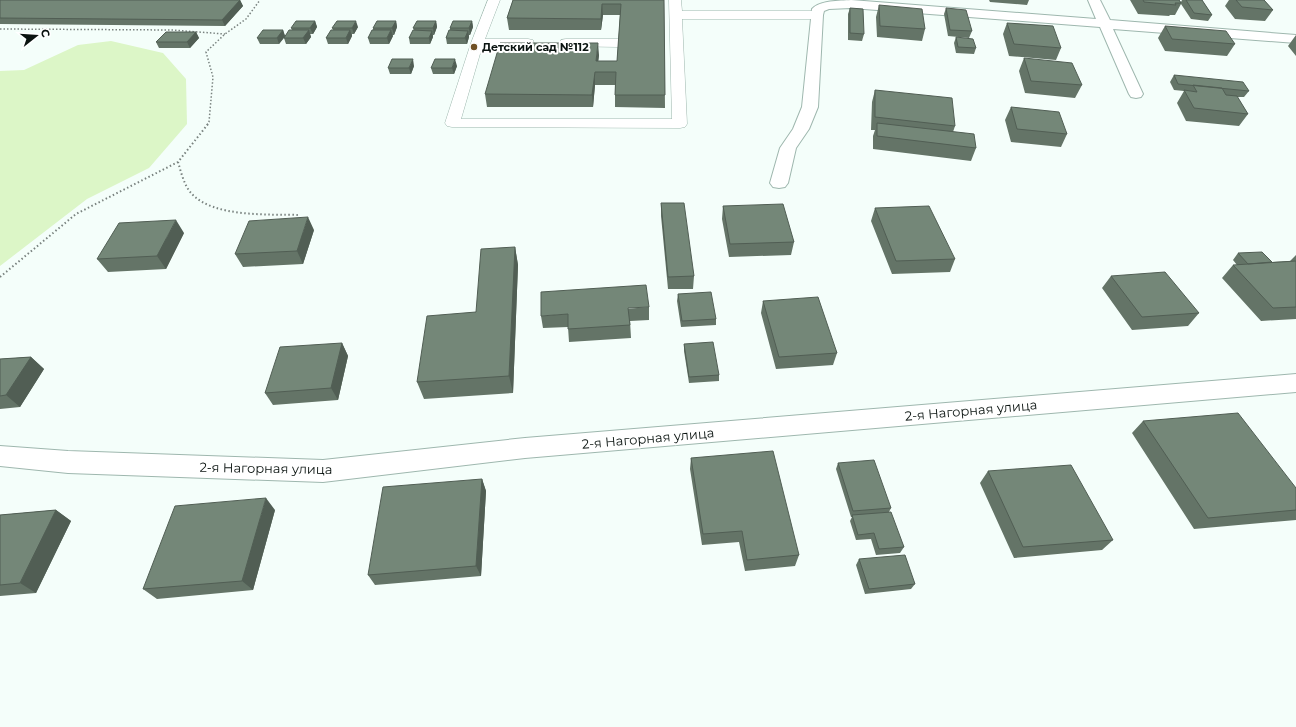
<svg xmlns="http://www.w3.org/2000/svg" width="1296" height="727" viewBox="0 0 1296 727" font-family="Montserrat,sans-serif">
<rect width="100%" height="100%" fill="#f4fefa"/>
<!-- green -->
<path fill="#dcf6c7" d="M111 41 163 53 186 79 187 124 149 168 87 199 0 266V71L24 70 78 45Z"/>
<g fill="none" stroke-linecap="round" stroke-linejoin="round">
<!-- lane casing -->
<g stroke="#9eb7ae" stroke-width="1">
<path id="lane" d="M488 0H500L485 39H528L533 40 534 43 533 46 528 47H482L461 119H672L669 0H681L682 11H817L821 12 823 15 821 18 817 19H682L687 124 685 127 680 128 452 127 447 126 445 123 471 43Z
M566 39H619L624 40 625 43 624 46 619 47 561 46 560 43 561 40Z"/>
</g>
<!-- street casing -->
<g stroke="#9eb7ae" stroke-width="2">
<path id="street" d="M851 0 1096 19 1088 0H1100L1110 20 1296 35V43L1113 29 1143 94 1141 97 1136 98 1131 97 1129 94 1100 27 851 8 829 9 824 11 823 15 818 107 809 129 796 148 788 183 785 187 779 188 773 187 770 183 780 148 793 129 802 107 812 9C820 0 839 1 851 0Z
M1296 374V392L525 458 323 482 68 473 0 466V446L68 451 323 460 525 438Z"/>
</g>
<!-- path-far1 -->
<path stroke="#79827f" stroke-width="1.5" stroke-dasharray="1.5 2" stroke-linecap="butt" d="M0 29 172 30 225 34
M207 125 209 122 213 77 206 52 225 34 246 19 260 0"/>
<!-- path -->
<path stroke="#79827f" stroke-width="2" stroke-dasharray="1.5 2.5" stroke-linecap="butt" d="M178 162C181 172 184 185 191 193 213 218 270 214 300 215
M0 277 76 214 178 162 208 124"/>
<!-- lane -->
<use href="#lane" fill="#fff" fill-rule="evenodd"/>
<!-- street -->
<use href="#street" fill="#fff" fill-rule="evenodd"/>
</g>
<!-- wall -->
<path fill="#647467" d="M0 0H240L243 6 225 26 0 24Z
M513 0H664L665 108 615 107V85H595L593 107H487L485 94 599 55 598 61H617L620 15H603L601 30H509L507 18Z
M989 0H1029L1027 5 990 2Z
M1130 0H1179L1181 2 1182 0H1202L1212 15 1208 21 1191 19 1181 4 1175 15H1170L1169 16 1138 14Z
M1229 0H1264L1273 10 1265 21 1235 19 1225 6Z
M879 5 925 29 922 41 877 37 876 17Z
M850 8 864 34 862 41 848 40V14Z
M946 8 972 31 969 38 948 36 944 14Z
M315 21 317 27 313 34H310L311 37 306 44H286L284 38 279 44H260L257 38 283 30 285 36 292 30 291 28Z
M396 21 397 27 394 35H392L393 36 389 44H370L368 38 373 30V28Z
M436 21 437 27 434 35H433V37L430 44H410L409 38 414 30 413 28Z
M472 21 473 27 470 35H469V37L467 44H447L446 38 450 30V28Z
M1007 23 1061 48 1056 60 1009 56 1003 34Z
M1165 26 1235 44 1227 56 1165 51 1158 38Z
M358 27 354 34H352V36L348 44H328L326 38 333 30 332 28Z
M196 32 199 38 190 48H159L156 42Z
M1296 35V56L1288 46Z
M956 37 976 48 974 54 956 53 954 43Z
M1024 58 1082 85 1075 98 1025 93 1019 71Z
M414 66 411 74H390L388 68Z
M457 66 454 74H433L431 68Z
M1174 75 1249 91 1244 97H1237L1248 114 1239 126 1186 121 1177 103 1184 91 1174 90 1170 82Z
M875 90 955 126 953 132 976 148 971 161 873 149V136L875 130H871L872 102Z
M1011 107 1067 134 1061 147 1011 142 1005 120Z
M661 203 694 276 693 289H668L661 216Z
M723 206 794 242 791 255 729 257 722 219Z
M875 208 955 259 950 272 892 274 871 221Z
M314 230 303 264 243 267 235 254Z
M184 233 166 269 108 272 97 259Z
M515 247 518 265 513 393 424 399 417 382 476 312Z
M1238 253 1272 262 1290 261 1296 255V319L1261 321 1222 278 1233 265H1237L1233 260Z
M1111 276 1199 313 1188 326 1132 330 1102 288Z
M678 294 716 319V325L681 327 677 301Z
M763 301 837 353 833 365 776 369 761 313Z
M649 307V320L630 321 631 338 569 342 568 327 543 328 541 316Z
M342 343 348 356 338 400 273 405 265 393Z
M684 344 719 375V381L689 383 684 351Z
M31 357 44 369 20 407 0 409V359Z
M1143 421 1296 488V520L1194 529 1132 433Z
M691 458 799 555 795 566 745 571 739 542 702 545 690 469Z
M838 463 891 508 889 512 904 547 900 553 876 555 871 539 856 540 850 521 852 517H851L836 469Z
M988 471 1113 540 1102 550 1014 558 980 483Z
M482 479 486 491 481 576 375 585 368 575Z
M56 510 71 521 36 593 0 596V515Z
M275 510 253 590 157 599 143 589Z
M859 559 915 584 911 589 865 594 856 565Z"/>
<!-- shaded-wall -->
<path fill="#515e54" d="M240 0 243 6 225 26 222 20Z
M602 4 603 15 601 30V19Z
M315 21 317 27 313 34 310 28Z
M356 21 358 27 354 34 352 28Z
M396 21 397 27 394 35 392 28Z
M436 21 437 27 434 35 433 28Z
M472 21 473 27 470 35 469 28Z
M283 30 285 36 279 44 277 38Z
M309 30 311 37 306 44 303 38Z
M350 30 352 36 348 44 346 38Z
M391 30 393 36 389 44 387 38Z
M432 31 433 37 430 44 429 38Z
M468 31 469 37 467 44 465 38Z
M196 32 199 38 190 48 187 42Z
M598 43 599 55 597 73 596 61Z
M413 59 414 66 411 74 409 68Z
M455 59 457 66 454 74 452 68Z
M595 72V85L593 107 592 95Z
M308 217 314 230 303 264 297 251Z
M176 220 184 233 166 269 157 256Z
M515 247 518 265 513 393 509 376Z
M342 343 348 356 338 400 331 388Z
M31 357 44 369 20 407 6 395Z
M482 479 486 491 481 576 476 566Z
M266 498 275 510 253 590 242 581Z
M56 510 71 521 36 593 20 583Z"/>
<!-- building -->
<path fill="#748778" stroke="#515e54" d="M0 0H240L222 20 0 18Z
M513 0H664L665 95H615L616 72H595L592 95 485 94 500 43H598L596 61H617L621 4H602L601 19 507 18Z
M1143 0H1179L1181 3H1175L1176 5 1144 2Z
M1186 0H1202L1212 15 1194 13Z
M1236 0H1264L1273 10 1242 7Z
M879 5 922 9 925 29 880 26Z
M850 8 863 9 864 34 850 33Z
M946 8 966 10 972 31 950 30Z
M296 21H315L310 28H291Z
M337 21H356L352 28H332Z
M377 21H396L392 28H373Z
M417 21H436L433 28H413Z
M453 21H472L469 28H450Z
M1007 23 1053 26 1061 48 1014 44Z
M1165 26 1226 31 1235 44 1172 39Z
M263 30H283L277 38H257Z
M289 30H309L303 38H284Z
M331 30H350L346 38H326Z
M372 30H391L387 38H368Z
M413 30 432 31 429 38H409Z
M449 30 468 31 465 38H446Z
M166 32H196L187 42H156Z
M956 37 973 39 976 48 958 47Z
M1024 58 1072 63 1082 85 1031 81Z
M392 59H413L409 68H388Z
M435 59H455L452 68H431Z
M1174 75 1243 82 1249 91 1178 84Z
M1193 85 1222 88 1226 95 1237 96 1248 114 1194 108 1184 90 1197 92Z
M875 90 952 98 955 126 875 117Z
M1011 107 1059 112 1067 134 1017 129Z
M877 123 974 134 976 148 877 136Z
M661 203H684L694 276 668 277Z
M783 204 794 242 730 244 723 206Z
M929 206 955 259 896 261 875 208Z
M308 217 297 251 235 254 249 221Z
M176 220 157 256 97 259 119 223Z
M515 247 509 376 417 382 427 316 476 312 481 249Z
M1262 252 1272 262 1248 264 1238 253Z
M1296 261V307L1273 308 1233 265Z
M1165 272 1199 313 1142 317 1111 276Z
M646 285 649 307 628 308 630 325 568 329V314L541 316V292Z
M711 292 716 319 682 321 678 294Z
M818 297 837 353 779 357 763 301Z
M713 342 719 375 689 377 684 344Z
M342 343 331 388 265 393 280 347Z
M31 357 6 395 0 396V359Z
M1238 413 1296 488V510L1208 518 1143 421Z
M773 451 799 555 747 560 742 531 703 534 691 458Z
M874 460 891 508 853 511 838 463Z
M1071 465 1113 540 1023 547 988 471Z
M482 479 476 566 368 575 383 487Z
M266 498 242 581 143 589 175 506Z
M56 510 20 583 0 585V515Z
M891 512 904 547 879 549 874 533 858 535 852 515Z
M905 555 915 584 869 589 859 559Z"/>
<!-- markers -->
<circle fill="#705126" stroke="#fff" stroke-width="1.5" cx="474" cy="47" r="4"/>
<g text-anchor="middle" stroke-width="4" stroke-linejoin="round" paint-order="stroke">
<!-- far-poi labels -->
<g font-size="11" font-weight="bold" fill="#0a1310" stroke="#fff" text-anchor="start">
<text x="482" y="51">Детский сад №112</text>
</g>
<!-- street labels -->
<g font-size="13" fill="#0a1310" stroke="#fff">
<text transform="translate(971 410) rotate(-5)" y="5">2-я Нагорная улица</text>
<text transform="translate(648 438) rotate(-5)" y="5">2-я Нагорная улица</text>
<text transform="translate(266 468) rotate(1)" y="5">2-я Нагорная улица</text>
</g>
</g>
<!-- north arrow -->
<g transform="translate(36 36) rotate(73)" stroke="#ffffff" stroke-width="3" paint-order="stroke">
<path d="M0-3L7 15L0 10L-7 15Z" fill="#0a1310"/>
<text y="-6" font-size="11" font-weight="bold" text-anchor="middle" fill="#0a1310">С</text>
</g>
</svg>
